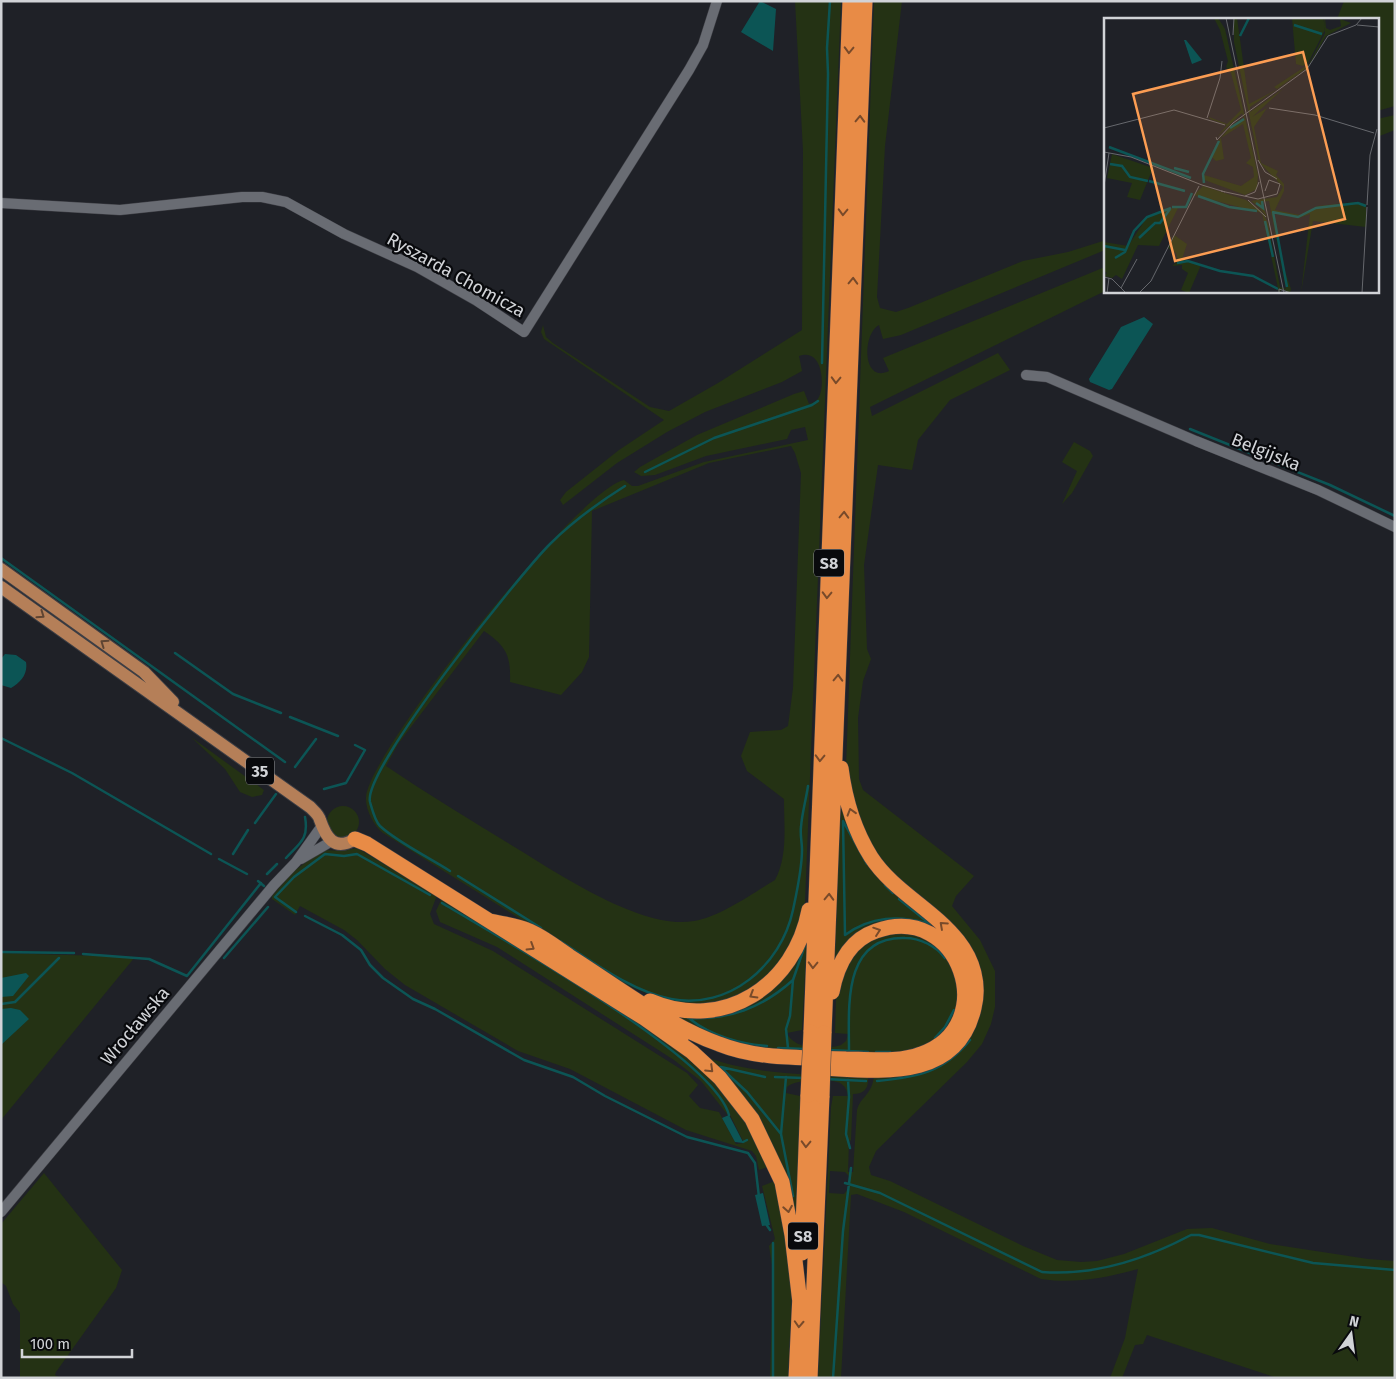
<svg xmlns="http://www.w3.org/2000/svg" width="1396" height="1379" viewBox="0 0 1396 1379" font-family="'Fira Sans',sans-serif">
<rect width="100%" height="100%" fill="#1f2127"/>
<!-- green -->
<path fill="#243214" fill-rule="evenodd" d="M795 1H841L805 902C802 916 798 934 792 946 775 979 728 1009 690 1005 664 1001 641 992 618 980L383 833C374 826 365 809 366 797 369 751 579 489 624 480L632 486H638L704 462 808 440 805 427 791 430 787 439 706 456 655 475 641 476 634 472 640 467 697 435 794 394 804 391 809 404C813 403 817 401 819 397 825 386 823 347 799 356L802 371 782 382 705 412 667 432 617 463 563 505 560 500 566 492 619 450 664 420 544 339 541 332 543 325 546 337 553 343 650 407 669 411 718 383 802 330 803 151ZM791 446 795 453 801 473 793 688 788 726 781 730 750 732 741 756 747 771 784 799C784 826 788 856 775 880 753 893 720 917 694 921 641 931 553 870 508 843 467 818 426 793 386 766L398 744 484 631C506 646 511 655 510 682L561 695 582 672 589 657 592 511 709 463Z
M874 1H902L885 146 877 297 880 308 896 312 908 308 1023 261 1068 252 1103 241H1105V250L901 335 883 339 879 325C862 334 862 384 889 371L883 358 1105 267V291L870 407 872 416 998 353 1010 370 950 400 918 440 912 470 878 465 864 565 867 649 871 659 863 681 858 718 859 779 863 790 974 876 956 896 952 906 980 940 995 971V1007L991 1024 982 1044 967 1062 876 1151 869 1167 871 1175 890 1181 1023 1246 1057 1260 1081 1262 1097 1261 1124 1254 1187 1229 1212 1228 1270 1244 1368 1259 1395 1261V1378H1277L1147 1335 1143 1344 1135 1345 1122 1378H1110L1125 1338 1138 1269C1105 1278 1075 1284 1041 1279L904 1212 857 1194 851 1195 841 1378H818L831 1107 833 1096H848C847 1090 845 1086 840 1083 830 1078 794 1079 787 1087L786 1093 800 1096V1106L796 1220 787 1184 703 1056C756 1076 812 1074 868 1077 869 1088 864 1094 853 1094L851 1140 849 1142 848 1172H853L857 1110C861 1096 871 1096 874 1077L912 1075 932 1069 980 974 880 860 862 830 846 767ZM830 1171 845 1172 849 1176 848 1189 844 1194 829 1193Z
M1344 1H1395V106L1377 111V19H1337Z
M1395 115V130L1377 137V119Z
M1074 442 1090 451 1093 456 1072 493 1062 504 1077 471 1062 462Z
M191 737 264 790 262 795 252 797 240 792 225 769Z
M327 822a16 16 0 1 1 32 0a16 16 0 1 1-32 0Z
M842 807C852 835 864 860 885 881 925 924 1007 965 957 1036 941 1060 911 1067 884 1067 815 1067 744 1066 681 1034L369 838 676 1029C728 1058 771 1060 829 1063 858 1064 892 1070 920 1061 1007 1033 970 902 882 923 868 927 854 936 844 947 841 951 838 956 835 959L840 822Z
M357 848 437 895 430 914 434 924 493 951 687 1073 698 1085 689 1096 700 1108 719 1112 736 1144 744 1143 729 1113 727 1114 701 1081 674 1060 497 947 440 922 436 911 441 900H446C501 938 560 971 615 1006 698 1059 762 1107 785 1208 797 1263 790 1322 788 1378H770L773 1271 769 1246 775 1239 762 1186 775 1181 770 1166 759 1170 756 1156 752 1151 686 1130 570 1069 518 1051 405 985 385 969 357 940 344 930 300 906 295 915 272 899V896L294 871 323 850 343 851Z
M894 932 923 936 952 961 960 1002 946 1033 907 1054 782 1052 725 1042 666 1011 742 1005 807 936 802 1030 787 1033C794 1050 825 1050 841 1045L846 1041 848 1034 835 1033 836 998 840 976 863 944Z
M1 953 135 957 1 1120Z
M44 1173 122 1270 116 1288 56 1372 55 1375 60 1378H20V1313L13 1304 6 1286 1 1282V1224Z"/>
<!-- water -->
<path fill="#0c5555" d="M760 1 776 9 773 51 741 32Z
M1144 317 1153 324 1112 389 1109 390 1090 382 1089 379 1121 327Z
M5 654 16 655 26 662C28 674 21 682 11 688L1 685V659Z
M26 973 29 976 13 996 1 997V978Z
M11 1008 20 1010 29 1019 1 1045V1009Z
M729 1115 743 1142V1143L735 1142 722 1118Z
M763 1193 770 1225 762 1226 755 1195Z"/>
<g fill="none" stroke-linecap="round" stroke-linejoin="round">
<!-- stream -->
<path stroke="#0c5555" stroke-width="2.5" d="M822 363 828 74 827 48 830 1
M1190 429 1330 485 1395 516
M645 472 714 438 812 405 818 401
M1 558 285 762
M175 653 233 694 281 713
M290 717 338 736
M1 738 72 773 211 854
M295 767 316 739
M324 789 346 783 365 750 355 745
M255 823 276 794
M233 854 248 830
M286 858C300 843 309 839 305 817
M219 859 247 874
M867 864 843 821 845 935C871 916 899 915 930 924L899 899
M450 871C430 858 397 842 380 826 375 821 372 809 370 802 362 770 521 573 550 544 573 521 598 503 625 486
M267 874 277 864
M458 876 541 928
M258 881 264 886
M885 885 893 893
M442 903C500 938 713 1056 729 1115
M296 912 275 897 294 877 325 854 344 856 357 854 430 895
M305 916 342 935 361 950 370 965 383 978 413 999 435 1009 524 1060 573 1077 605 1096 687 1137 748 1153 755 1163 759 1197
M560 941C593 962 631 991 671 999 729 1010 781 966 793 910 797 891 802 869 802 850 802 842 800 835 801 827 802 813 806 800 808 786
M1 952 74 953
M83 954 149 959 187 976 261 883
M224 958 268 907
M1 1004 15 1002 59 958
M688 1018C729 1020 762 1008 793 980
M690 1019C711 1036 741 1044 767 1046
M935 1038 945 1027 954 1010
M778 1048 805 1049
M788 1048 786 1029 790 1016 793 980 805 945
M828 1050 849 1051
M868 1052 849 1051C849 1008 842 936 905 938 920 938 936 946 945 958
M876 1052H890
M720 1067 747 1092 781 1134 786 1077
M721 1067 765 1077
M775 1077 804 1078
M827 1079 866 1081
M848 1080 849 1097 846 1134 850 1148
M877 1081C917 1077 943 1073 970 1040
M781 1134 793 1196
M743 1142 747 1140
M845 1183 880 1193 1042 1272C1095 1276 1144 1260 1191 1235H1199L1313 1263 1395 1270
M766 1224 770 1230
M773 1243V1378
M833 1378 843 1231 851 1168"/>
<!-- minor casing -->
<g stroke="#3d3e44" stroke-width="11">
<path id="minor" d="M1 203 120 210 242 197H262L286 202 344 234 417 267 477 301 524 332 689 70 703 45 717 1
M1026 375 1047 377 1196 441 1318 490 1395 527
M301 859 332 841
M1 1212 274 885 296 862 321 827"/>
</g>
<!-- major casing -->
<g stroke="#3d3e44" stroke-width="14">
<path id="major" d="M1 569 144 672 173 702
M1 587 310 807C314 811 319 815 320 820 326 837 334 852 355 839"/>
</g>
<!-- highway casing -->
<g stroke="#3d3e44" stroke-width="16">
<path id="highway" d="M355 839 367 844 644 1018 692 1052 720 1078 752 1119 782 1182 792 1235 800 1303
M490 921C502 924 515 925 527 930 541 935 556 947 569 956 615 985 668 1026 719 1044 759 1060 803 1057 846 1059 871 1059 898 1063 921 1054 1002 1026 960 901 876 931 849 940 837 966 832 992
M650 1001C724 1033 795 985 809 910
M644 1018 681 1038
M811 1032 850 1
M824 1033 865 1
M822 1068C879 1071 957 1082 974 1008 980 984 973 960 958 941 933 909 893 891 871 857 854 830 845 799 841 768
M802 1253 808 1095
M796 1378 800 1294
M810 1378 822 1096"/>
</g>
<!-- minor -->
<use href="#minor" stroke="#696c73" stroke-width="10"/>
<!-- major -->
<use href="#major" stroke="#b57f58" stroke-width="12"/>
<!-- highway -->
<use href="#highway" stroke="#e88b46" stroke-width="15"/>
<!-- highway-bridge casing -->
<g stroke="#3d3e44" stroke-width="16" stroke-linecap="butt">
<path id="highway-bridge" d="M808 1095 811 1032
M822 1096 824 1033"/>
</g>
<!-- highway-bridge -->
<use href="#highway-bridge" stroke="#e88b46" stroke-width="15"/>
</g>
<!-- one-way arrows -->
<defs><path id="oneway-chevron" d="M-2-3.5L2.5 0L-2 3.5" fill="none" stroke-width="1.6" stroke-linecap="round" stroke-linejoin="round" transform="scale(1.25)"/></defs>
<g stroke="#784a2a">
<use href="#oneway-chevron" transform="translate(849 50) rotate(92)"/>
<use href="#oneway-chevron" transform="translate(860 119) rotate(-88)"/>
<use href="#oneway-chevron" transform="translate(843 212) rotate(92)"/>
<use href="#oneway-chevron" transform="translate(853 281) rotate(-88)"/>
<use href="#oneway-chevron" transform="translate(836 380) rotate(92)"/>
<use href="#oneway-chevron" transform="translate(844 515) rotate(-88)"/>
<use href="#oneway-chevron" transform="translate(827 595) rotate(92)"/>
<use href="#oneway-chevron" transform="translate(838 678) rotate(-88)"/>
<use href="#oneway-chevron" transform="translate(820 758) rotate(92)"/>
<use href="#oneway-chevron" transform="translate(851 812) rotate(-107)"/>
<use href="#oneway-chevron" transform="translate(829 897) rotate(-88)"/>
<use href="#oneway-chevron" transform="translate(943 925) rotate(-138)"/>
<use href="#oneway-chevron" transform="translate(877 931) rotate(-19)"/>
<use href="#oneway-chevron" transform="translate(531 947) rotate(32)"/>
<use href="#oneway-chevron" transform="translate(813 965) rotate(92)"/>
<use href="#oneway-chevron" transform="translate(753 995) rotate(149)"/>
<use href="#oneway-chevron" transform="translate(710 1069) rotate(44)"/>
<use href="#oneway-chevron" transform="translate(806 1144) rotate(92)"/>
<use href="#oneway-chevron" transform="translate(788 1209) rotate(80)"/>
<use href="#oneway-chevron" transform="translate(799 1324) rotate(93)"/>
</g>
<g stroke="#5f4432">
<use href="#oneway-chevron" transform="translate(41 615) rotate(35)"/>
<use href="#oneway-chevron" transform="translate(104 643) rotate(-145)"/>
</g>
<g text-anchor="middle" stroke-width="4.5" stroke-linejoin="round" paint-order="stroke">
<!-- shield labels -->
<g fill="#090a0d" stroke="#95979a" stroke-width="1">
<rect x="814" y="549.5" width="30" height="27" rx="4"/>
<rect x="246" y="757.5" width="28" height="27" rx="4"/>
<rect x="788" y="1222.5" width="30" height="27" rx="4"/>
</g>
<g font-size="16" font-weight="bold" fill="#d1d3d7">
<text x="829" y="569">S8</text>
<text x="260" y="777">35</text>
<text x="803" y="1242">S8</text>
</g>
<!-- street labels -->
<g font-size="18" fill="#d1d3d7" stroke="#090a0d">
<text transform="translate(456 275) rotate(29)" y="6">Ryszarda Chomicza</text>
<text transform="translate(1266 452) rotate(22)" y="6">Belgijska</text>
<text transform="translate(135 1026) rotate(-50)" y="6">Wrocławska</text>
</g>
</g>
<!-- overview -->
<g transform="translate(1104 18)">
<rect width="275" height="275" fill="#1f2127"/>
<path d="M110 0H114L121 11 154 157 153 171 141 177 98 161 115 122 127 108 140 100 138 95 113 119 123 107 106 101 105 99 123 106 137 92 127 55 122 49 124 43 116 12ZM139 106 147 140 142 145 149 149 150 159 137 168 100 157 107 138 112 143 120 141 117 120ZM130 0H133L145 86 172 72 146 89V94L179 71 148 99 163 90 150 109 157 145 174 153 172 157 180 166V173L171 192 196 197 214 188 251 184 262 186V209L209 203 197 275 206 196 195 200 169 195 177 241 187 271 186 275 178 271 175 275 158 195 90 177 99 168 142 182 155 191 158 194 160 197 164 205 176 269 182 271 165 183 158 184 163 200 156 190 147 183 173 179 179 169 155 144 130 24ZM188 0H219L220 4 221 12 204 45 199 48 192 46ZM220 0H221L222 10 226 12 237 8 236 1 247 5 222 18 204 49 173 71 170 69 205 46 221 15ZM8 136 49 150 36 182 23 179 28 165 3 160ZM75 188 55 228 34 227 18 261 12 257 8 260 0 258 3 255 0 253V224L24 228 43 199ZM70 217 83 226 78 241 97 247 85 275 77 272 84 255 78 251V247L68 248 74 243 72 235 64 230Z" fill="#243214" fill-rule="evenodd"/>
<path d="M80 22H82L98 42 88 46Z" fill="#0c5555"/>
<path fill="none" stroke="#0c5555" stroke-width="2.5" d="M190 7 218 16M136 18 145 0M126 110 140 101M5 129 87 160M6 146 18 148 26 159 44 163M70 150 85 154M45 163 81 173M100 165 99 156 115 123M94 178 125 189 153 193M152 185 159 190 158 183M68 189H82L88 175M168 194 194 199 212 190 254 185 262 188M169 194 183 269M161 203 169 239M35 220 51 205H56L66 191M0 228 21 232M11 240 21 234 30 213 43 199 67 190M73 245 84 243 116 253 149 258 174 271"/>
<path fill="none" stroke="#66686d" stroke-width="1" d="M122 0 180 275M253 7 275 9M129 17 130 0M165 90 211 97 270 115M103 100 116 60 118 43M0 110 70 92 121 107M112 119 113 122 129 105 203 51 224 18 252 7 258 0M0 134 27 139 98 167M154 142 161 154 173 161M98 167 121 174M0 168 5 135M117 173 154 181 173 176 176 166 165 162 161 173M141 178 151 174 155 164M144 182 162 199M263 187 266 137 273 111M0 259 8 261 22 275M17 270 33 241M3 275 5 260M35 275 47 263 95 168M175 275V271L187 275M258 275 263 189"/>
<path fill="#fc9d53" fill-opacity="0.15" stroke="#fc9d53" stroke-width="2.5" d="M199 34 241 201 71 243 29 76Z"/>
<rect width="275" height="275" fill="none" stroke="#d1d3d7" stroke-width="2.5"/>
</g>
<!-- border -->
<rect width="1396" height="1379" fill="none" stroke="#d1d3d7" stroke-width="5"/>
<!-- north arrow -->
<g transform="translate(1351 1334) rotate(14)" stroke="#090a0d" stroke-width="4" paint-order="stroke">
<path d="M0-4L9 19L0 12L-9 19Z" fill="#d1d3d7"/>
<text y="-8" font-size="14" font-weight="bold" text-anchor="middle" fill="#d1d3d7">N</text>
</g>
<!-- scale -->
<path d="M22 1349v8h110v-8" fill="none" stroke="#d1d3d7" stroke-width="2.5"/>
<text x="30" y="1349" font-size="15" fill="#d1d3d7" stroke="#090a0d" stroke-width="4" paint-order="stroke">100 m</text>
</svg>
